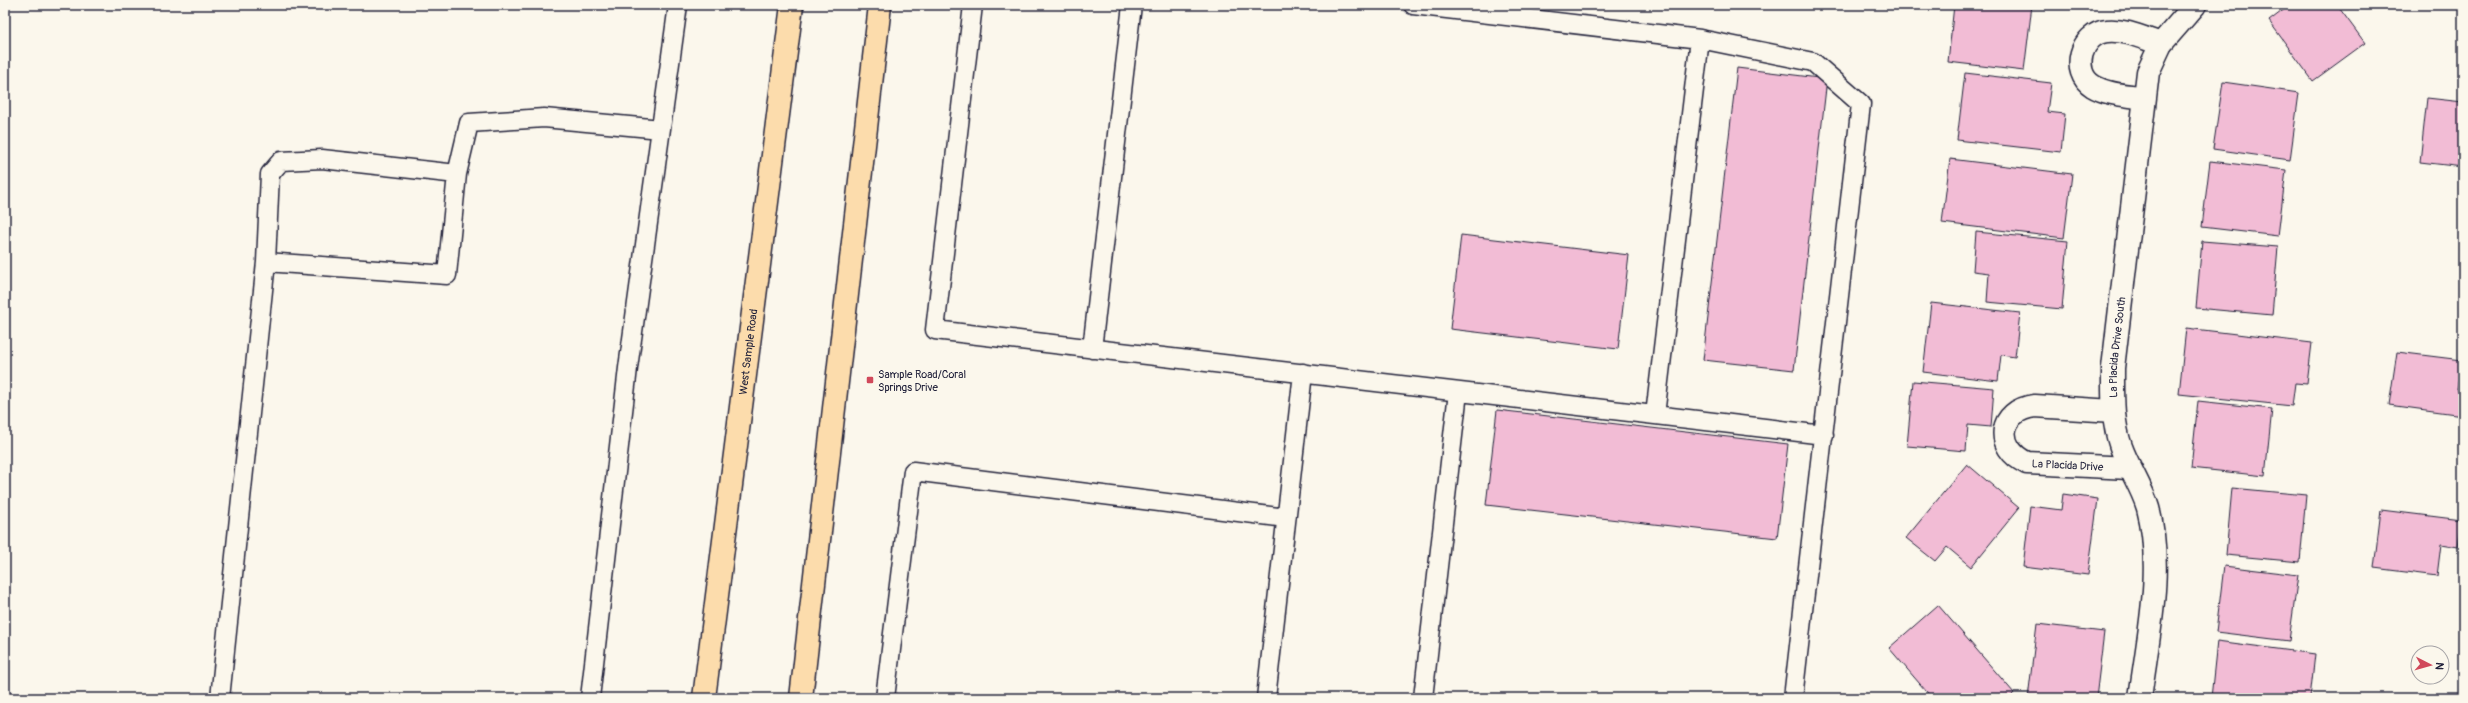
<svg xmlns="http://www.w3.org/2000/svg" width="2468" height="703" viewBox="0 0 2468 703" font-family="Pangolin,sans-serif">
<rect width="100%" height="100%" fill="#fbf7ec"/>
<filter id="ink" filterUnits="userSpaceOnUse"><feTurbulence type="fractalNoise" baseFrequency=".025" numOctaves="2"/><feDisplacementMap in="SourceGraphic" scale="8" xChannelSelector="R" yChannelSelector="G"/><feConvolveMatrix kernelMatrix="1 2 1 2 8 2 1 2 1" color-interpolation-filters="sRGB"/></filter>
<g filter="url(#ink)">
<!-- building -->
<path fill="#f2bcd5" stroke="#22223b" d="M1954 5H2032L2024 71 1948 62Z
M2290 5H2337L2365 43 2313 81 2269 21Z
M1737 68 1827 79 1794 370 1703 360Z
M1965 73 2051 83 2047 112 2065 114 2061 152 1957 140Z
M2223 82 2299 93 2290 160 2213 149Z
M2427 98 2463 102V167L2420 162Z
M1950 159 2072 174 2064 238 1942 223Z
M2210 161 2286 170 2278 236 2202 227Z
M1976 232 2068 241 2062 309 1987 302 1989 273 1973 271Z
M1461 235 1629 255 1618 349 1450 329Z
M2202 241 2278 247 2272 315 2196 308Z
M1931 303 2020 313 2015 357 2001 355 1998 381 1923 372Z
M2186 328 2312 343 2307 384 2295 383 2292 406 2179 394Z
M2397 352 2462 360 2457 389 2463 390V415L2389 405Z
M1913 381 1994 388 1991 427 1968 425 1966 451 1907 446Z
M2198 401 2272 409 2265 476 2191 468Z
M1497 410 1788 444 1777 538 1486 505Z
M1967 464 2019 508 1971 567 1947 547 1935 561 1906 538Z
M2232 488 2306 495 2300 562 2226 555Z
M2063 494 2098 499 2088 575 2023 567 2030 506 2061 510Z
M2381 510 2462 520 2458 547 2441 544 2437 576 2374 568Z
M2224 566 2298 575 2289 641 2216 632Z
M1938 605 2014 693 2009 698H1932L1889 648Z
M2037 624 2104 632 2096 698H2028Z
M2217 641 2315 654 2310 698H2211Z"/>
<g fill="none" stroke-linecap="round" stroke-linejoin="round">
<!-- lane casing -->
<g stroke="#22223b" stroke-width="21">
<path id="lane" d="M973 5 935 330 1824 435
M1413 5 1700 39 1813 62 1861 104 1793 698
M266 262 447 275 457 174
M1092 349 1132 5
M1655 415 1700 39
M220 698 266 262 270 174 281 161 322 159 457 174 469 123 544 118 661 129
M590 698 628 368 678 5
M885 698 913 471 1286 518
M1266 698 1303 373
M1423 698 1458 392"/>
</g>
<!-- street casing -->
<g stroke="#22223b" stroke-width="25">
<g id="street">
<path d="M2144 98C2128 95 2108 95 2093 86 2070 72 2081 33 2107 31 2125 29 2145 39 2161 44"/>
<path id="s1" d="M2113 411 2035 406C1998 410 1994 448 2027 463L2129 468"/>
<path id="s2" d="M2140 698C2148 636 2164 569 2148 508 2142 487 2128 467 2121 447 2112 421 2113 395 2113 368L2148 72 2161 44 2195 5"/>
</g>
</g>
<!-- primary casing -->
<g stroke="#22223b" stroke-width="25">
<g id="primary">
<path id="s3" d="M704 698 792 5"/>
<path d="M801 698 880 5"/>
</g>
</g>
<!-- lane -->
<use href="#lane" stroke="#fbf7ec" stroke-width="18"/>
<!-- street -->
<use href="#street" stroke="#fbf7ec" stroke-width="22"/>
<!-- primary -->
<use href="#primary" stroke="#fcdcac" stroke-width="22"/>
</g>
</g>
<!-- markers -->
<rect fill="#d1495b" stroke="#fbf7ec" stroke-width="1.5" x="866" y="376" width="8" height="8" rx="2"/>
<g text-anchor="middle" stroke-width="4" stroke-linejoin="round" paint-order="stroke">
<!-- street labels -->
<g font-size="11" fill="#22223b" stroke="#fbf7ec">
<text dy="4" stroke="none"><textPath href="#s2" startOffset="359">La Placida Drive South</textPath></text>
<text dy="4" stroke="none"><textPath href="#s3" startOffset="349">West Sample Road</textPath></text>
<text dy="4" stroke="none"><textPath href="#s1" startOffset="203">La Placida Drive</textPath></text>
</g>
<!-- poi labels -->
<g font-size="11" fill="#22223b" stroke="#fbf7ec" text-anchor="start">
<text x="878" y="378">Sample Road/Coral<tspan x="878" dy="13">Springs Drive</tspan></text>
</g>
</g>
<!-- margin -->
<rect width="2468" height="703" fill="none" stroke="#fbf7ec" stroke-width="20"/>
<rect x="10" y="10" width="2448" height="683" fill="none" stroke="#22223b" stroke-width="1.5" filter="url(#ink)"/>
<!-- north arrow -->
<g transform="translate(2430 665) rotate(96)"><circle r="19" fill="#fbf7ec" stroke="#a4a2a5"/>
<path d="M0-3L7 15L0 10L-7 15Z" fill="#d1495b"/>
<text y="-6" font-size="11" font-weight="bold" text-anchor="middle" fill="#22223b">N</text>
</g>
</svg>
